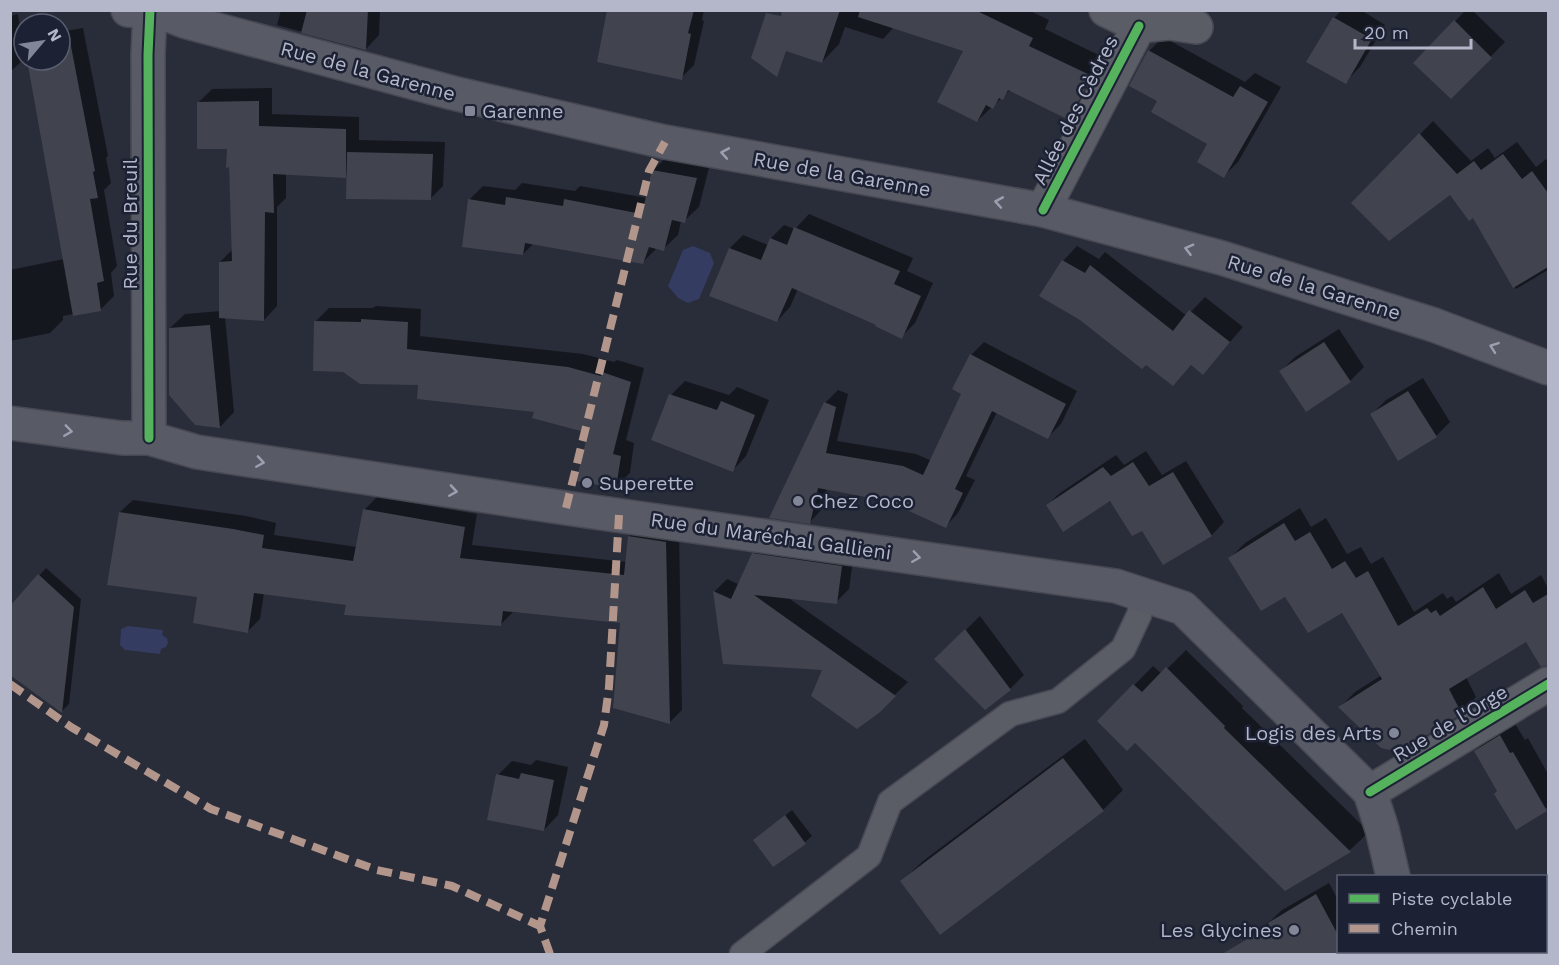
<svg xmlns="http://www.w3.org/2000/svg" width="1559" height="965" viewBox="0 0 1559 965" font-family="'Work Sans',sans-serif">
<rect width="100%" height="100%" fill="#292c39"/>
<!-- water -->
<path fill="#343c61" d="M693 246 710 253 714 263 699 299 688 303 678 298 668 286 683 250Z
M128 626 163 630 162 635 167 638 168 643 166 647 161 649 160 654 125 650 120 645 121 629Z"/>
<!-- shadow -->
<path fill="#0007" d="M281 10H380L379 35 366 49 277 25Z
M609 10H704L702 20 704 21 694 65 681 78Z
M784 10H1028L1049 20 1045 29 1107 59 1085 102 1068 119 1010 90 977 121 965 50 894 27 883 39 845 27 839 44 822 62Z
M1342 10H1361L1385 25 1360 67 1345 82 1334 18Z
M1466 10H1472L1505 42 1451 97 1415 63Z
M18 14 24 59 10 72V16Z
M83 28 108 156 106 158 111 183 104 190 117 266 111 273 114 296 101 309 63 316V320L50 333 10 341V270L64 259 29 60H60V32Z
M1163 37 1245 82 1255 73 1281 87 1238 162 1224 176 1209 144 1159 100 1149 51Z
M272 88V114L359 117V140L445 142 443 186 430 199 348 173 345 176 286 173V198L277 207V306L264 320 225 317 234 412 220 427 170 328 185 314 221 311 220 262 233 249 228 148 199 102 212 89Z
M1433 121 1471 161 1488 148 1495 158 1517 142 1536 167 1546 159 1548 162V270L1516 289 1474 216 1450 193 1353 203Z
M668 156 710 164 699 207 684 221H681L678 235 663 249 657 248 642 263 534 243 523 254 469 200 483 186 515 190 522 183 575 191 580 186 647 198 653 170Z
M809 214 913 258 907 271 933 283 915 323 901 337 878 324 798 289 790 307 777 321 730 248 743 235 768 245 771 238 784 225 795 229Z
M1077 246 1099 259 1105 252 1187 316 1205 297 1243 327 1203 373 1192 364 1173 384 1063 261Z
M376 306 421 309 420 336 583 354 614 362 617 360 644 368 626 440 634 443 630 473 616 486 590 432 536 411 420 384 315 322 329 308H373Z
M1339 329 1364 367 1350 381 1281 371 1295 357Z
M984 342 1077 391 1061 424 1048 437 997 412 966 476 975 480 958 513 946 526 888 499 827 488 822 509 810 522 825 403 838 390 848 394 837 441 916 454 932 461 963 393 971 355Z
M1423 378 1450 422 1436 436 1372 414 1386 400Z
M685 381 729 395 737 387 769 400 746 456 732 471 671 395Z
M1146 451 1162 475 1186 461 1224 522 1212 535 1164 563 1142 529 1110 499 1047 505 1060 493 1116 455 1124 465Z
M377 497 477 514 472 545 627 562 629 536 642 524 679 530 682 710 669 723 621 622 513 612 500 625 264 593 260 619 247 632 199 596 120 512 133 500 246 516 276 523 274 535 357 547 364 510Z
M1300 508 1311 527 1326 518 1347 554 1361 547 1371 564 1383 557 1414 612 1443 593 1447 599 1452 596 1456 602 1499 573 1511 594 1541 575 1548 588V650L1537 657 1526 639 1466 677 1476 697 1461 713 1340 707 1355 692 1382 675 1342 610 1285 595 1230 558 1245 543Z
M767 541 854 553 849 589 836 602 787 597 908 682 878 711 824 669 714 592 727 579 738 584 754 554Z
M46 568 81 599 69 704 62 711 10 608Z
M980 616 1024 675 1010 689 936 659Z
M1186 650 1243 706 1242 708 1369 832 1350 850 1286 889 1135 742 1099 721 1153 666 1162 674Z
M1514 722 1525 740 1528 738 1548 774V807L1516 827 1499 791 1475 751 1490 737Z
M1085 739 1123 790 1103 810 902 881 923 861Z
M536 760 568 767 558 815 544 830 498 775 512 761 531 765Z
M792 810 812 836 805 842 755 840Z
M1329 883 1338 900V952H1367L1369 954 1373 952H1408L1410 954H1262L1252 938 1282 910Z
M1546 921 1548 926V954H1456L1454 952H1546Z"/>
<!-- building -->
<path fill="#41444e" d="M307 10H368L366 50 301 33Z
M607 10H694L688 33 691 34 682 80 597 62Z
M782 10H840L822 63 786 51 777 77 751 58 766 13 781 16Z
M860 10H975L1033 38 1029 46 1092 76 1069 120 1008 90 1003 100 999 98 993 109 986 105 977 122 937 102 963 51 858 17Z
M1333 17 1372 39 1346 84 1306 62Z
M1454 20 1492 58 1451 99 1413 63Z
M70 41 95 171 93 172 98 198 90 199 104 281 97 283 101 311 73 316 27 60H60V43Z
M1148 50 1233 97 1240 86 1268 102 1224 178 1197 162 1207 144 1151 112 1157 101 1129 86Z
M259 101V126L346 129V178L273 174 274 213 265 212 264 321 219 318V262L232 261 229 167 226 168 227 149H197V102Z
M1419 133 1457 174 1474 161 1481 170 1503 154 1522 179 1532 171 1548 193V267L1513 288 1473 218 1469 221 1450 195 1389 241 1351 203Z
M347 152 433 154 431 200 346 199Z
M652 170 697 178 685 223 672 220 664 251 649 247 643 264 525 243 523 255 462 247 468 199 505 205 506 197 563 206 564 199 642 214Z
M794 227 900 271 894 284 921 296 902 339 875 326 876 325 792 288 777 322 709 296 729 248 761 260 770 238 787 245Z
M1062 260 1085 273 1090 265 1173 331 1189 310 1230 342 1203 375 1191 365 1173 386 1146 365 1142 369 1080 320 1039 296Z
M361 319 408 322 407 349 568 367 601 376 602 372 631 382 613 454 621 456 616 488 576 481 588 433 532 418 534 412 417 399 418 385 360 384 343 372 313 371 314 321 361 322Z
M210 325 220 428 195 425 169 395V328Z
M1324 342 1351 382 1306 412 1279 371Z
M970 354 1066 404 1048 439 992 411 955 489 963 493 946 528 887 501 818 488 810 524 769 518 824 402 836 407 826 453 903 466 923 475 961 394 952 389Z
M1408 391 1437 437 1398 461 1370 414Z
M669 394 717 410 721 401 755 415 733 472 651 440Z
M1133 462 1149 486 1173 472 1212 536 1163 565 1142 531 1132 536 1110 501 1063 532 1046 505 1103 467 1111 476Z
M363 509 465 527 460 558 624 575 628 536 666 542 670 724 613 708 620 623 503 611 501 626 344 615 346 605 254 593 248 633 193 623 197 597 107 585 119 512 233 529 264 535 262 548 353 561Z
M1284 523 1295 541 1310 532 1332 569 1345 561 1356 578 1368 571 1398 626 1427 608 1431 613 1436 610 1440 616 1483 587 1496 609 1525 590 1533 603 1548 594V665L1541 667 1526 642 1449 689 1462 714 1399 752 1381 748 1338 707 1382 679 1342 613 1308 633 1285 597 1261 611 1228 558Z
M752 553 842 566 837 604 754 595 896 696 879 713 857 729 811 696 822 670 723 664 713 591 731 599Z
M38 574 74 607 62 713 10 675V606Z
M965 629 1011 690 985 710 934 659Z
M1166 667 1225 726 1224 728 1351 852 1285 891 1135 743 1127 751 1097 721 1133 684 1142 692Z
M1500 735 1510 753 1513 752 1547 811 1516 830 1494 794 1497 791 1474 751Z
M1063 758 1104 811 940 935 900 881Z
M521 773 554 780 544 831 487 820 496 774 519 779Z
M785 815 806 844 773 867 753 840Z
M1316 894 1338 935V951H1348L1349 954H1222L1269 926 1268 923Z"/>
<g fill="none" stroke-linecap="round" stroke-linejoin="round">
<!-- lane casing -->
<g stroke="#464852" stroke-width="27">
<path id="lane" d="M742 954 869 856 890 802 1010 714 1058 701 1123 649 1139 615 1144 594"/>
</g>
<!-- street casing -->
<g stroke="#464852" stroke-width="36">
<path id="street" d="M1106 10 1139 26 1169 23 1196 27
M1043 210 1139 26
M1370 792 1548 684"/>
</g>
<!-- secondary casing -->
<g stroke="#464852" stroke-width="36">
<path id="secondary" d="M128 10 161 12 184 21 453 93 665 142 1043 210 1222 258 1434 325 1548 368
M10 423 122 438H149L197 452 566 508 1116 586 1183 608 1370 792 1382 829 1393 876
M149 438 148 55 150 10
M1410 952 1411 954"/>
</g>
<!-- lane -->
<use href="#lane" stroke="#5a5c66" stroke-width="24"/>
<!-- street -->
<use href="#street" stroke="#5a5c66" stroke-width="33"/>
<!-- secondary -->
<use href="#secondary" stroke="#585a65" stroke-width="33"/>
<!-- quiet -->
<path stroke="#b2968c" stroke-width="8" stroke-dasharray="15 8" stroke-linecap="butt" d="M566 508 649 171 665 142
M10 684 71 727 211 809 377 870 452 886 540 926
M550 954 540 926 604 725 609 687 619 515"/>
<!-- cycleway casing -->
<g stroke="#1c2134" stroke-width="13">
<path id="cycleway" d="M1043 210 1139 26
M149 438 148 55 150 10
M1370 792 1548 684"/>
</g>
<!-- cycleway -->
<use href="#cycleway" stroke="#56b35d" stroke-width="9"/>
</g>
<!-- one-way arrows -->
<defs><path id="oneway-chevron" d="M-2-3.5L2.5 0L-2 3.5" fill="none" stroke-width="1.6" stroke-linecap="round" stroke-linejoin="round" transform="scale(1.5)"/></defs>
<g stroke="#9da0b1">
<use href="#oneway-chevron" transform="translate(725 153) rotate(-170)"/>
<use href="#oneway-chevron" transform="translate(999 202) rotate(-170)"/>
<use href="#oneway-chevron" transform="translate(1189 249) rotate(-165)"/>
<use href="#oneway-chevron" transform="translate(1494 347) rotate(-160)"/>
<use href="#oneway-chevron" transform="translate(68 431) rotate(8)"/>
<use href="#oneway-chevron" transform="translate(260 462) rotate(9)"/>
<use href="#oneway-chevron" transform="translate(453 491) rotate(9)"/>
<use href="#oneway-chevron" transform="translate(916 557) rotate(8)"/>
</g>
<!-- markers -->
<g fill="#838697" stroke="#1c2134" stroke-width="2">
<rect x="464" y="105" width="12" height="12" rx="3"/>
<circle cx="587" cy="483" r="6"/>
<circle cx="798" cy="501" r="6"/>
<circle cx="1394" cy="733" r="6"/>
<circle cx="1294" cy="930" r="6"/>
</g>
<g text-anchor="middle" stroke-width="5" stroke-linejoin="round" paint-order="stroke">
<!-- street labels -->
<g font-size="20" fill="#b4b7ca" stroke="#1c2134">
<text transform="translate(368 71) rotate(15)" y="7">Rue de la Garenne</text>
<text transform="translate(1075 110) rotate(-63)" y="7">Allée des Cèdres</text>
<text transform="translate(842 174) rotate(10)" y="7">Rue de la Garenne</text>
<text transform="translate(130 224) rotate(-90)" y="7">Rue du Breuil</text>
<text transform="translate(1314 287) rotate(17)" y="7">Rue de la Garenne</text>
<text transform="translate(771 536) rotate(8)" y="7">Rue du Maréchal Gallieni</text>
<text transform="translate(1450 723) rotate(-31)" y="7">Rue de l'Orge</text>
</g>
<!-- poi labels -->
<g font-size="20" fill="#b4b7ca" stroke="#1c2134" text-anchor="start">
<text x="482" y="118">Garenne</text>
<text x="599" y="490">Superette</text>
<text x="810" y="508">Chez Coco</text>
<text x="1382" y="740" text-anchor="end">Logis des Arts</text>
<text x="1282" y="937" text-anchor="end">Les Glycines</text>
</g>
</g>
<!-- border -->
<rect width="1559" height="965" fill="none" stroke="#b4b7ca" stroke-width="24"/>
<!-- legend -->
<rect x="1337" y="875" width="210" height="78" fill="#1c2134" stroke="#595d70" stroke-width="1.5"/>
<rect x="1349" y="894" width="30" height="9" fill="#56b35d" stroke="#595d70" stroke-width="1.5"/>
<text x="1391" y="905" font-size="18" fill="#b4b7ca">Piste cyclable</text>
<rect x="1349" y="924" width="30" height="9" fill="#b2968c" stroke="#595d70" stroke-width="1.5"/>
<text x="1391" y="935" font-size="18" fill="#b4b7ca">Chemin</text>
<!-- north arrow -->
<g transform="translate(42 42) rotate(61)"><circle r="28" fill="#1c2134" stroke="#595d70" stroke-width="1.5"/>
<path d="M0-4.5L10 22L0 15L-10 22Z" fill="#838697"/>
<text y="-9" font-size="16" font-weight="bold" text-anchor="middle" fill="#b4b7ca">N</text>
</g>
<!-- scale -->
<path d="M1355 39v9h116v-9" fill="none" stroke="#b4b7ca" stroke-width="3"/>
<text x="1364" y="39" font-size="18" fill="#b4b7ca" stroke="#1c2134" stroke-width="4.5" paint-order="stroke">20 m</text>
</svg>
